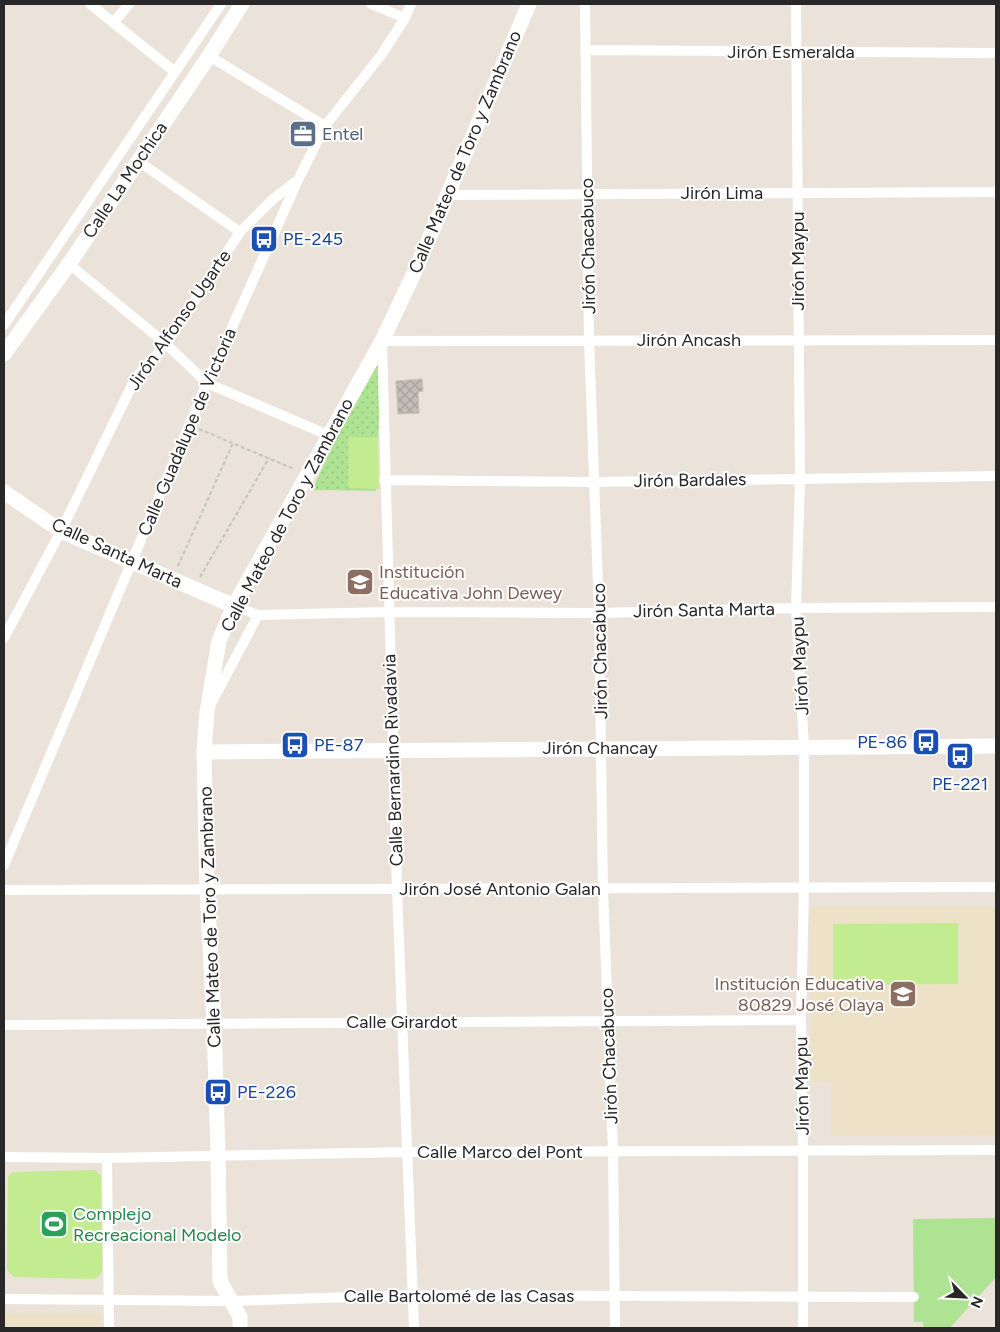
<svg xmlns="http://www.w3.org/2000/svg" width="1000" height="1332" viewBox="0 0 1000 1332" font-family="Figtree,sans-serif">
<defs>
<pattern id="grass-dots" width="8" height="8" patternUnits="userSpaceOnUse" patternTransform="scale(1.25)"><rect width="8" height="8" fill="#aee394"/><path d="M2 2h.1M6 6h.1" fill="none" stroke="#96c380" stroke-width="1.8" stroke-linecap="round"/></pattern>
<pattern id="building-cross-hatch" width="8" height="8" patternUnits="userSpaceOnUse" patternTransform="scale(1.25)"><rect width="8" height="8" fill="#c3bdb6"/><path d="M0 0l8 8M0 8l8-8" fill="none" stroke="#a8a29c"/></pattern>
</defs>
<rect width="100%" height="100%" fill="#ebe3d9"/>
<!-- education -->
<path fill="#ede1c7" d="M810 907H996V1135L831 1136V1082H811Z
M4 1313H100V1328H5Z"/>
<!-- grass -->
<path fill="url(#grass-dots)" d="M382 341 376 491 312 490Z"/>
<!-- garden -->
<path fill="#aee394" d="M996 1218V1277L950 1328H924L923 1322H914L913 1219Z"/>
<!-- pitch -->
<path fill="#c3eb8f" d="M348 437H378L379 489 348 488Z
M958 923V984L833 985V924Z
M95 1170 101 1176 102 1272 96 1279 14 1277 7 1270 8 1177 12 1172Z"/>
<!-- building -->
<path fill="url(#building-cross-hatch)" stroke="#c6bfb3" d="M422 379 423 391 418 392 419 413 398 414 396 381Z"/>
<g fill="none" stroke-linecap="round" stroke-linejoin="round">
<!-- path -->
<path stroke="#c3c3c3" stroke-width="2" stroke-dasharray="4 2.5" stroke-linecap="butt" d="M199 429 294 469
M178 566 233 443
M200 577 269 458"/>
<!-- street -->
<path stroke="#fff" stroke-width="10" d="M90 4 175 72
M371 4 405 18
M585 4 589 340 599 613 603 888 613 1151 615 1328
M796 4 800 479 796 608 804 747V888L801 1020 803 1151V1328
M113 23 129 4
M586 50 996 53
M209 56 325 126
M138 161 240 232
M448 195 996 192
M69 264 166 344 207 383 330 436
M4 325 221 4
M384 480 594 482 996 476
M234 606 258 615 389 612 599 613 796 608 996 607
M4 638 61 531 136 377 166 344 240 232 272 200 295 182
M212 702 258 615
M4 865 207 383 298 180 325 126 382 54 405 18 411 4
M4 890 996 887
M4 1025 801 1020
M4 1157 107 1158 408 1152 996 1150
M107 1158 109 1328
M4 1299 231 1301 413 1295 914 1297
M414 1328 397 889 382 341 996 340"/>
<!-- secondary -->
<path stroke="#fff" stroke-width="15" d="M4 354 69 264 209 56 242 4
M4 492 61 531 234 606
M204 752 996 746
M240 1328V1317L220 1281 218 1155 214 1023 207 889 204 752 207 712 219 641 234 606 382 341 416 269 529 4"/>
</g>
<!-- icons -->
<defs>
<g id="office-square" transform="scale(1.4375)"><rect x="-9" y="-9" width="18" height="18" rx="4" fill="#5c6f8a" stroke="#fff"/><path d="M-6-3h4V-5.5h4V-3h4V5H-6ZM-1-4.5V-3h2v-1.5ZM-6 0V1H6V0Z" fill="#fff"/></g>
<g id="bus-square" transform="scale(1.4375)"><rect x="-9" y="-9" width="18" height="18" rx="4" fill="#1a4fb4" stroke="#fff"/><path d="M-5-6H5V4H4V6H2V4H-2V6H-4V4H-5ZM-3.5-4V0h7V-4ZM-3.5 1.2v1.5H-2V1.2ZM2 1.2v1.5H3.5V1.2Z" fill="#fff"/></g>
<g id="school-square" transform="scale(1.4375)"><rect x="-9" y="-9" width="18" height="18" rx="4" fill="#8d6e63" stroke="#fff"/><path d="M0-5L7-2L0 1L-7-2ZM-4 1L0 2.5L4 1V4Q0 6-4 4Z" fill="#fff"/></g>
<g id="stadium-square" transform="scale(1.4375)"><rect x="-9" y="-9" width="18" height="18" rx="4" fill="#2e9e5b" stroke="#fff"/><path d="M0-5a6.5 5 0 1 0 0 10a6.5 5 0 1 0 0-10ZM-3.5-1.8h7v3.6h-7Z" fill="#fff"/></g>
</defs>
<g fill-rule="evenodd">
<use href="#office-square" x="303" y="134"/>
<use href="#bus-square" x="264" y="239"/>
<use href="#school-square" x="360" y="582"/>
<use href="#bus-square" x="926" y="742"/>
<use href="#bus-square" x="295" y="745"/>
<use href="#bus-square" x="960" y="756"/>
<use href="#school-square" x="903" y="994"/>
<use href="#bus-square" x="218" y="1092"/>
<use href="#stadium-square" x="54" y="1224"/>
</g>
<g text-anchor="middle" stroke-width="4" stroke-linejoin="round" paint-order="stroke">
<!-- street labels -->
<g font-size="18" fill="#282828" stroke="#fff">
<text x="791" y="58">Jirón Esmeralda</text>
<text transform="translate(465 152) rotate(-67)" y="6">Calle Mateo de Toro y Zambrano</text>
<text transform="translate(125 180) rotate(-56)" y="6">Calle La Mochica</text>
<text x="722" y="199">Jirón Lima</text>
<text transform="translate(588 246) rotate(-91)" y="6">Jirón Chacabuco</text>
<text transform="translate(798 261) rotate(-90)" y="6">Jirón Maypu</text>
<text transform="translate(179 320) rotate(-55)" y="6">Jirón Alfonso Ugarte</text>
<text x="689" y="346">Jirón Ancash</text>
<text transform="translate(187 432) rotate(-67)" y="6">Calle Guadalupe de Victoria</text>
<text transform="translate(690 480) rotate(-1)" y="6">Jirón Bardales</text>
<text transform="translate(287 515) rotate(-62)" y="6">Calle Mateo de Toro y Zambrano</text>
<text transform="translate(117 553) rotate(25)" y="6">Calle Santa Marta</text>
<text transform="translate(704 610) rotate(-1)" y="6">Jirón Santa Marta</text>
<text transform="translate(600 651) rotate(-91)" y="6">Jirón Chacabuco</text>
<text transform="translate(800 666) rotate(-93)" y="6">Jirón Maypu</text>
<text x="600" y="754">Jirón Chancay</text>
<text transform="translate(393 760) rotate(-92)" y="6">Calle Bernardino Rivadavia</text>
<text x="500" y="895">Jirón José Antonio Galan</text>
<text transform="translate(210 917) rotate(-92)" y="6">Calle Mateo de Toro y Zambrano</text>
<text x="402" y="1028">Calle Girardot</text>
<text transform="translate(609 1056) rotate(-92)" y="6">Jirón Chacabuco</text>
<text transform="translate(802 1086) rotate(-91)" y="6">Jirón Maypu</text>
<text x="500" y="1158">Calle Marco del Pont</text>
<text x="459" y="1302">Calle Bartolomé de las Casas</text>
</g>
<!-- service labels -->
<g font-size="18" fill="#4e5e75" stroke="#fff" text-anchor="start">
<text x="322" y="140">Entel</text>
</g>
<!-- transit labels -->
<g font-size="18" fill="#164399" stroke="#fff" text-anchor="start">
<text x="283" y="245">PE-245</text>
<text x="907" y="748" text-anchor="end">PE-86</text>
<text x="314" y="751">PE-87</text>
<text x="960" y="790" text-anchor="middle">PE-221</text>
<text x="237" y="1098">PE-226</text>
</g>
<!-- education labels -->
<g font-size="18" fill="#785e54" stroke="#fff" text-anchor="start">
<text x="379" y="578">Institución<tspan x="379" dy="21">Educativa John Dewey</tspan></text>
<text x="884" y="990" text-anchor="end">Institución Educativa<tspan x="884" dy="21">80829 José Olaya</tspan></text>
</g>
<!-- leisure labels -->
<g font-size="18" fill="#27864d" stroke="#fff" text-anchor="start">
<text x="73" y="1220">Complejo<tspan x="73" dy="21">Recreacional Modelo</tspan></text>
</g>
</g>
<!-- border -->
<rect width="1000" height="1332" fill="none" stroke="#282828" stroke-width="10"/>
<!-- north arrow -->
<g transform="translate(965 1297) rotate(114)" stroke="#ffffff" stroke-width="4" paint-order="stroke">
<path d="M0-4L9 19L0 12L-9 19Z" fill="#282828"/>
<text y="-8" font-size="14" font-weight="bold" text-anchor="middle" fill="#282828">N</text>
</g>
</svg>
